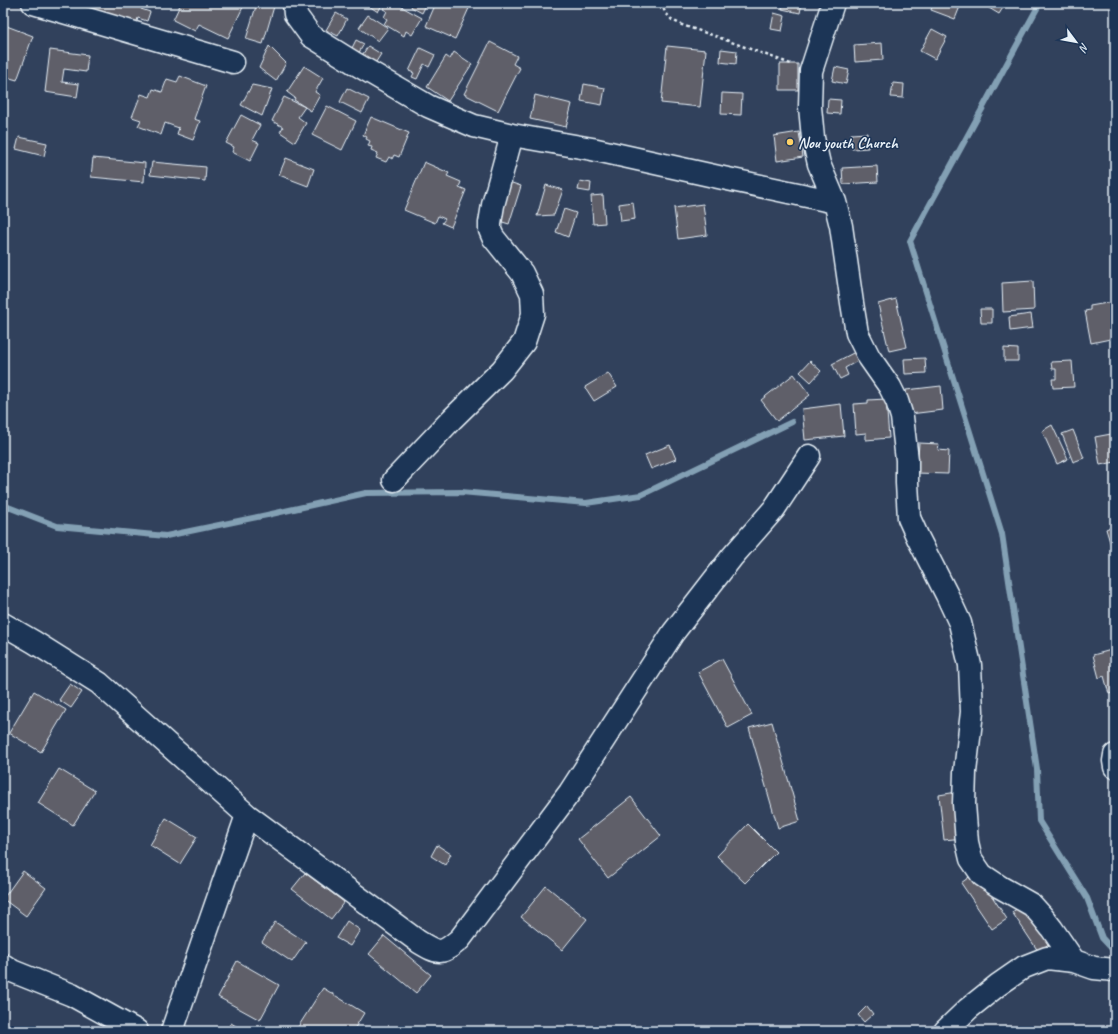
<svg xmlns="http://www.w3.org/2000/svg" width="1118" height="1034" viewBox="0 0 1118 1034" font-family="Caveat,sans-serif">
<rect width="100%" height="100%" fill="#31415c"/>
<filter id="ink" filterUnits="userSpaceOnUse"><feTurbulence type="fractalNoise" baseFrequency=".025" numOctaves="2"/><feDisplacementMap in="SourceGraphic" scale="8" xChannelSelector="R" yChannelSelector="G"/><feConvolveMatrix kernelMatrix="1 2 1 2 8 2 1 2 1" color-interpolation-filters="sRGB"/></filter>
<g filter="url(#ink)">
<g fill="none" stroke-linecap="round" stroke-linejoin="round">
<!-- stream -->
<path stroke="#83a0b4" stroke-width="6" d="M1040 3 910 241 1002 534 1037 769 1039 821 1087 898 1102 938 1115 952
M3 505 57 526 166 536 267 515 366 493 461 492 586 503 641 495 792 422"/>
</g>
<!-- building -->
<path fill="#5f5e69" stroke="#e8f1f8" d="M76 3H142L141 9 150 12 147 21 138 18 135 27 74 9Z
M181 3H245L228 38 199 24 195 31 173 20Z
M257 3H275L263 44 246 39Z
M371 3H383L378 12 369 6Z
M387 3H404L402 7 422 18 412 35 406 31 404 36 384 24 387 19 384 17 387 11 383 9Z
M413 3H427L422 13 411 7Z
M436 3H464L470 6 455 39 426 26Z
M783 3H802L800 13 782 9Z
M933 3H958L961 4 955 19 931 10Z
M985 3H1006L999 14 984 5Z
M336 13 347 19 338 36 326 30Z
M774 13 785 16 782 31 771 29Z
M368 15 388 28 378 41 359 28Z
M4 25 33 36 17 80 3 76V28Z
M932 29 947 37 935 59 920 51Z
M356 40 364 44 357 56 350 52Z
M490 42 517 56 513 64 520 68 498 111 464 94Z
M882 43 883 60 855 62 854 45Z
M269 46 286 63 276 81 259 68Z
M368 46 381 54 374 65 361 57Z
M667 46 706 50 700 107 661 103Z
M420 48 435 55 429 67 424 64 417 79 412 77 414 73 409 71Z
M721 49 737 51 736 64 720 62Z
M50 50 88 55 86 72 64 69 62 82 79 84 77 97 45 92Z
M454 52 472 64 448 101 427 87 446 56 450 59Z
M780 64H798V90H780Z
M304 66 323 78 315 92 320 95 311 111 294 100 295 98 287 92Z
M835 67 849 70 846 84 832 81Z
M180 76 206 86 194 119 200 121 193 140 177 134 179 128 165 123 161 135 138 126 141 120 132 117 141 94 150 97 153 89 162 92 167 79 177 82Z
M893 83 904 84 903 98 891 97Z
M584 84 605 88 602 105 581 101Z
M252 85 272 89 262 116 241 105Z
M347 88 369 99 362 113 340 102Z
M722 93 742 94 741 115 721 114Z
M535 95 572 104 566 127 530 119Z
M284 97 305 107 298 117 306 123 295 142 280 132 283 127 272 121Z
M828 99 841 100 840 114 827 113Z
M327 106 356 121 342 150 312 135Z
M241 115 260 125 252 140 259 143 250 161 232 152 234 147 226 143Z
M371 117 409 133 399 157 394 155 392 159 389 157 386 162 376 158 378 153 371 150 372 147 368 146 370 141 366 139 367 137 363 135Z
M799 132 803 157 777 161 774 136Z
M867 133 868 148 852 149 851 134Z
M19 137 47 143 44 156 16 149Z
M93 158 145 163 144 182 91 177Z
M286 158 314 169 308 186 279 175Z
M152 162 206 167 205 181 150 175Z
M424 162 449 173 447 176 461 182 459 187 466 190 451 227 442 223 445 219 438 216 435 223 404 210Z
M877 166 878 182 843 184 842 168Z
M580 181 591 183 590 192 578 190Z
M509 182 521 186 509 224 496 220Z
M546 185 563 190 554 215 537 216Z
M603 195 605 223 593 224 591 196Z
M633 202 635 219 621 221 619 204Z
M703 204 707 235 678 239 674 208Z
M564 209 576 213 568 237 556 232Z
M1033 281 1034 310 1003 312 1002 283Z
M896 299 907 347 889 351 878 304Z
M1113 302 1114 306 1115 305V338L1091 343 1085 311 1090 310V306Z
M980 309H992V323H981Z
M1031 314 1033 328 1010 331 1009 317Z
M1004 348 1018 349V361H1004Z
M857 351 861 359 845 368 848 375 840 379 832 364Z
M925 358 926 373 905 374 904 359Z
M810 361 821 371 811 382 800 372Z
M1072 361 1074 387 1053 388 1052 379H1056V369H1052L1051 362Z
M608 373 617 387 594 401 585 387Z
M794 374 810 395 777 421 761 400Z
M941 386 943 410 910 414 906 390Z
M886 399 889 438 866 440V433L856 434 854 404 868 403V400Z
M841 404 844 436 805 440 802 409Z
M1052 425 1068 459 1057 464 1042 431Z
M1073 430 1084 458 1073 462 1062 434Z
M1111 434 1115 462 1100 465 1095 437Z
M919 443 939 444 938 450 949 451 948 474 917 473Z
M670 445 676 459 651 469 645 455Z
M1115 525V552H1113L1106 529Z
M1115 649V692L1109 694 1104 676 1099 678 1093 655Z
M722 659 752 715 728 728 698 672Z
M70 684 82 692 71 708 59 700Z
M34 691 66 710 41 752 9 733Z
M772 722 800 821 778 828 749 728Z
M59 769 95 791 73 825 38 803Z
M957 792 963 838 944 840 939 795Z
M631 797 661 836 608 878 578 839Z
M166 818 197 837 180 864 150 845Z
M748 824 776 852 745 883 717 856Z
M437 845 451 854 445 865 431 856Z
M23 871 46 888 26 916 3 899Z
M976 872 1007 919 992 929 961 883Z
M305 873 344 902 331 919 292 889Z
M546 886 587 919 562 950 521 917Z
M1026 903 1052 942 1038 951 1012 912Z
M347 921 360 930 350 946 336 938Z
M275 922 306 942 292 962 262 942Z
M384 936 431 975 416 993 369 954Z
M237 961 279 985 260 1020 218 997Z
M323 988 364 1013 353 1031H305L298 1027Z
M867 1006 873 1014 864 1022 858 1015Z
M231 1023 244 1031H226Z"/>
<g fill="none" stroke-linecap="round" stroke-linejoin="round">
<!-- minor casing -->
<g stroke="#e8f1f8" stroke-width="25">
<path id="minor" d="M33 3 233 62
M294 3 295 14 311 36 356 64 428 106 474 126 512 135 592 149 723 178 835 202 841 226 852 303 857 333 869 357 890 387 897 401 902 417 907 460V483L909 518 918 538 947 595 960 623 970 665 972 712 965 772 964 804 967 842 971 859 982 875 1000 887 1032 905 1041 915 1052 929 1074 961
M833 3 811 71 810 107 813 138 819 164 835 202
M394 480 452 419 502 370 524 342 533 314 532 294 522 273 493 237 490 230V223L493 205 512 135
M3 624 34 642 99 683 247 815 419 942C439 954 441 955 460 939L570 792 673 633 732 557 774 509 809 456
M1115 755 1114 761 1115 767
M3 965 12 971 72 995 137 1031
M172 1031 247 815
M945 1031 968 1009 998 985 1024 967 1047 958 1074 961 1094 968 1115 970"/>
</g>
<!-- path -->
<path stroke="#e8f1f8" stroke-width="2.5" stroke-dasharray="3 3" stroke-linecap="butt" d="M661 3 665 12 672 20 682 25 715 36 791 64"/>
<!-- minor -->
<use href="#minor" stroke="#1d3557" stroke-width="22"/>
</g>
</g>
<!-- markers -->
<circle fill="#ffd166" stroke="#1d3557" stroke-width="1.5" cx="790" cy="142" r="4"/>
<g text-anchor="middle" stroke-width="3" stroke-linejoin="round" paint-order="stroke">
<!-- poi labels -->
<g font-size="16" font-weight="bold" fill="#e8f1f8" stroke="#1d3557" text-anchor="start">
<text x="798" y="148">Nou youth Church</text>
</g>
</g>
<!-- margin -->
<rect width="1118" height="1034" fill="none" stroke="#1d3557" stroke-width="16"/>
<rect x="8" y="8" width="1102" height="1018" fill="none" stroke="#e8f1f8" stroke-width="1.5" filter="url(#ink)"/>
<!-- north arrow -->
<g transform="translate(1076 42) rotate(122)" stroke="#1d3557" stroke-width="3" paint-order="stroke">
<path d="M0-3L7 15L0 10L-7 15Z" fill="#e8f1f8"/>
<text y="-6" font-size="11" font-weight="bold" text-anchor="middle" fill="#e8f1f8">N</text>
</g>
</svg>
